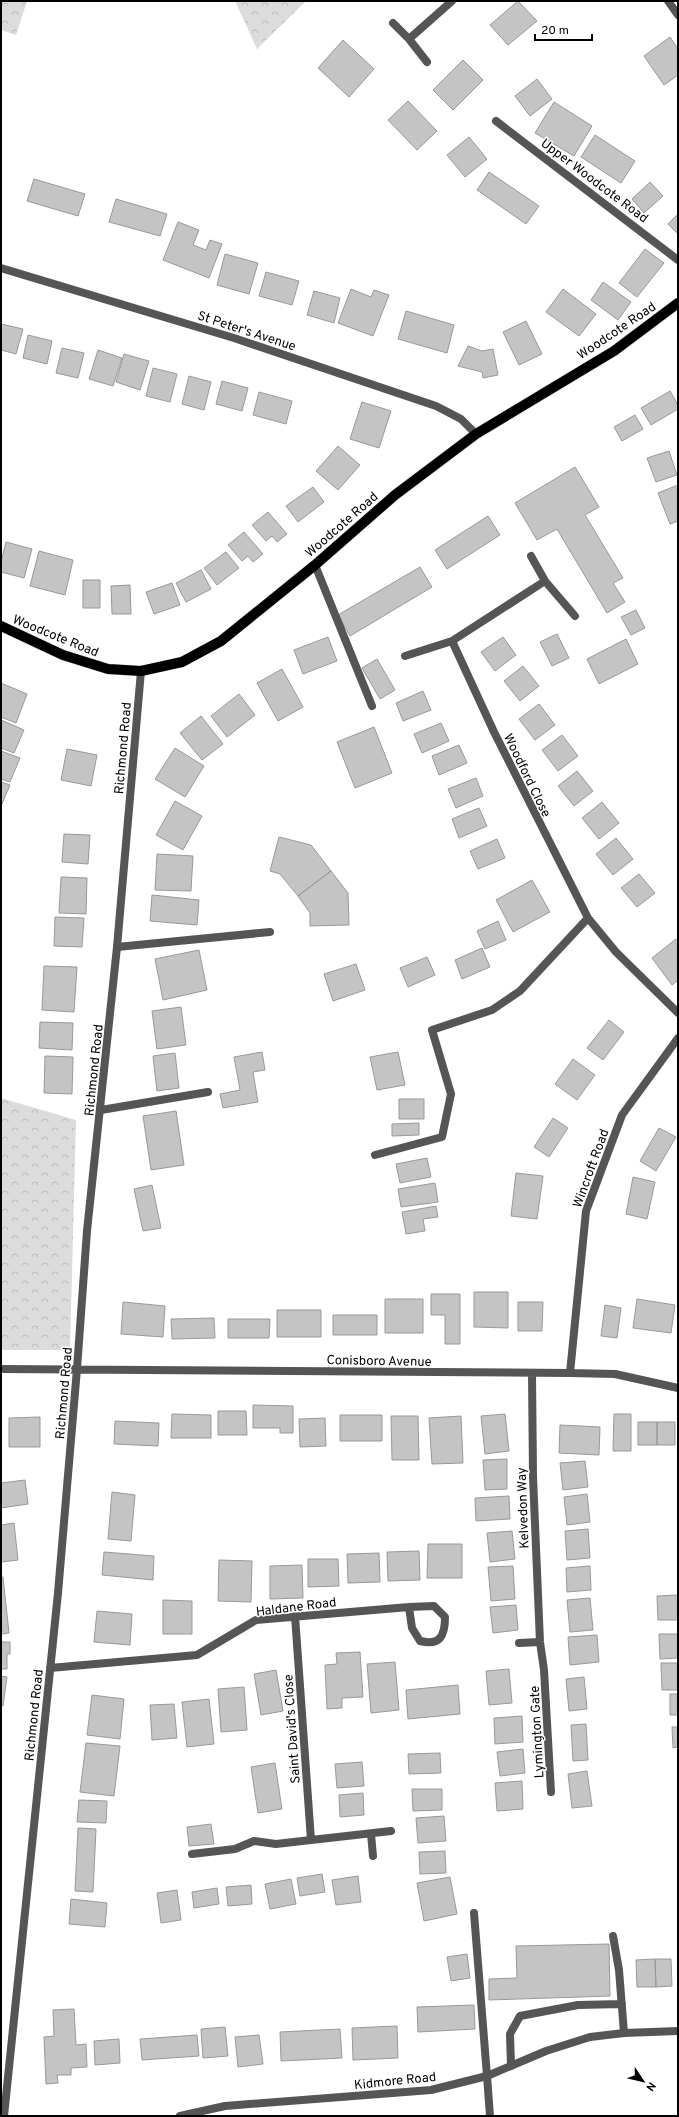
<svg xmlns="http://www.w3.org/2000/svg" width="679" height="2117" viewBox="0 0 679 2117" font-family="Overpass,sans-serif">
<defs>
<pattern id="park-crowns" width="20" height="18" patternUnits="userSpaceOnUse"><rect width="20" height="18" fill="#dcdcdc"/><path d="M2 6a3 3 0 1 1 6 0M12 15a3 3 0 1 1 6 0" fill="none" stroke="#bbb"/></pattern>
</defs>
<rect width="100%" height="100%" fill="#fff"/>
<!-- park -->
<path fill="url(#park-crowns)" d="M1 1H27L16 35 1 30Z
M235 1H306L257 49Z
M1 1098 76 1120 70 1350H1Z"/>
<!-- building -->
<path fill="#c4c4c4" stroke="#999" d="M518 1 537 21 508 45 490 25Z
M670 37 678 49V75L664 85 644 56Z
M343 40 374 69 349 97 318 68Z
M463 60 483 80 453 110 433 90Z
M537 79 552 99 530 116 515 96Z
M408 101 437 131 417 150 388 120Z
M554 102 592 126 574 156 535 133Z
M595 135 635 161 621 183 581 157Z
M469 137 487 159 465 177 447 155Z
M489 172 539 206 526 224 477 190Z
M34 179 85 194 78 216 27 201Z
M650 182 663 196 644 213 632 199Z
M116 199 167 214 160 236 109 222Z
M678 214V234L668 224Z
M178 222 199 230 193 245 206 250 210 240 222 244 209 278 163 260Z
M645 249 664 263 637 297 619 283Z
M225 254 258 263 249 294 217 285Z
M266 272 299 281 292 305 259 296Z
M603 282 631 302 618 320 591 300Z
M351 289 371 297 374 290 389 295 373 336 338 323Z
M563 289 596 314 579 336 546 312Z
M314 291 340 298 334 323 307 315Z
M406 311 454 325 447 353 398 339Z
M526 321 542 354 519 365 503 332Z
M1 324 23 329 16 354 1 350Z
M28 335 52 341 47 364 23 358Z
M468 346 482 351 493 349 498 375 483 378 482 372 458 366Z
M62 348 84 353 78 378 56 373Z
M98 350 122 358 113 386 89 379Z
M124 354 149 361 140 390 116 382Z
M153 368 177 374 170 402 146 396Z
M189 376 211 382 204 410 182 404Z
M222 381 248 388 242 411 216 404Z
M670 391 678 405V409L651 425 641 408Z
M259 392 292 401 286 424 253 415Z
M362 402 391 411 379 448 350 439Z
M635 415 643 429 622 441 614 427Z
M338 446 360 465 338 490 316 471Z
M669 451 677 475 656 482 647 458Z
M575 467 599 507 585 515 623 578 613 583 625 602 607 613 557 529 537 540 515 503Z
M678 485V521L670 524 658 493Z
M313 487 324 502 298 522 286 506Z
M268 512 287 534 277 542 272 536 266 541 252 525Z
M488 516 500 535 447 569 435 550Z
M244 532 263 554 253 562 248 556 242 561 228 545Z
M6 542 32 549 24 578 1 572V562Z
M39 551 73 560 65 595 30 586Z
M226 552 239 568 217 585 204 568Z
M420 567 432 587 350 636 338 615Z
M201 570 211 589 186 602 176 583Z
M83 580H100V608H83Z
M172 583 180 605 154 614 146 592Z
M130 585 131 614H112L111 586Z
M636 610 645 628 631 635 621 617Z
M557 634 569 658 552 666 540 642Z
M328 637 337 661 303 674 294 650Z
M503 637 516 655 495 671 481 652Z
M626 639 638 664 599 684 587 659Z
M377 659 395 690 380 699 362 668Z
M523 666 539 686 520 701 504 681Z
M282 669 303 707 278 721 257 683Z
M1 683 27 694 16 723 1 717Z
M423 691 431 710 403 721 396 703Z
M239 694 255 715 227 737 211 716Z
M539 704 555 725 535 740 519 719Z
M201 716 223 744 202 760 180 733Z
M1 720 24 730 14 753 1 748Z
M441 723 449 741 422 753 414 734Z
M374 727 392 773 355 788 337 742Z
M562 735 578 756 558 771 542 750Z
M459 745 467 763 439 775 432 756Z
M175 748 204 766 185 797 155 779Z
M67 749 97 755 91 786 61 780Z
M1 751 20 758 10 782 1 779Z
M577 771 593 791 574 806 558 786Z
M476 778 483 796 456 808 448 789Z
M1 782 10 785 1 806Z
M175 801 202 816 183 850 156 835Z
M602 802 619 823 599 839 582 818Z
M479 808 487 826 459 838 452 819Z
M64 834 90 835 88 864 62 862Z
M279 837 311 845 331 871 298 896 280 874 270 871Z
M616 838 633 859 613 875 596 854Z
M497 839 505 858 478 869 470 851Z
M157 854 193 856 191 891 155 890Z
M331 871 348 893 349 925 310 926V913L298 896Z
M639 874 655 893 637 907 621 888Z
M61 877 87 878 86 914 59 913Z
M532 880 550 912 513 932 496 900Z
M152 895 199 900 197 925 150 921Z
M55 917 84 918 82 947 54 946Z
M498 921 506 940 485 949 477 931Z
M676 939 678 942V980L672 985 652 958Z
M482 948 490 967 462 979 455 960Z
M199 950 207 990 163 1000 155 959Z
M427 957 435 975 408 987 400 968Z
M356 964 365 990 333 1001 324 974Z
M44 966 77 967 74 1012 42 1010Z
M181 1007 186 1045 157 1049 152 1011Z
M609 1020 624 1032 603 1060 587 1048Z
M40 1022 73 1023 72 1050 39 1048Z
M262 1052 265 1070 253 1072 258 1102 223 1108 220 1094 240 1090 234 1057Z
M398 1052 405 1085 377 1090 370 1057Z
M175 1053 179 1088 157 1091 153 1056Z
M45 1056 73 1057 72 1094 44 1093Z
M573 1059 595 1075 577 1100 555 1084Z
M399 1099H424V1119H399Z
M176 1111 184 1165 151 1170 143 1116Z
M553 1118 568 1128 549 1157 534 1147Z
M419 1123V1135L392 1136V1124Z
M659 1128 676 1137 656 1171 640 1161Z
M427 1158 431 1177 400 1183 396 1164Z
M516 1173 543 1176 537 1219 511 1216Z
M633 1177 655 1182 647 1219 626 1214Z
M435 1183 438 1202 401 1207 398 1189Z
M152 1185 161 1228 143 1231 134 1189Z
M436 1206 438 1217 423 1219 425 1231 406 1234 402 1212Z
M474 1292H508V1328L474 1327Z
M431 1294H460V1344H445V1315H431Z
M385 1299H423V1333H385Z
M637 1299 675 1305 671 1333 633 1328Z
M123 1302 165 1306 163 1337 121 1334Z
M518 1302H543L542 1331H518Z
M605 1305 621 1308 617 1338 601 1336Z
M277 1310H321V1337H277Z
M333 1315H377V1335H333Z
M214 1318 215 1338 172 1339 171 1319Z
M228 1319H270L269 1338H228Z
M253 1405 293 1406V1433H280V1428H253Z
M218 1411H246L247 1435H218Z
M172 1414 211 1415V1438H171Z
M505 1414 509 1451 485 1454 481 1416Z
M614 1414H631V1451H613Z
M340 1415H382V1441H340Z
M391 1416H418L419 1460H392Z
M461 1416 463 1463 432 1464 429 1418Z
M40 1417V1447H9V1418Z
M325 1418 326 1446 300 1447 299 1419Z
M115 1421 159 1423 158 1446 114 1444Z
M638 1422H657V1445H638Z
M657 1422H675V1445H657Z
M560 1425 600 1427 599 1455 559 1453Z
M507 1459V1489L485 1490 483 1460Z
M585 1461 588 1487 563 1490 560 1463Z
M25 1480 28 1504 1 1508V1483Z
M112 1492 135 1495 131 1541 108 1539Z
M587 1494 590 1522 567 1525 564 1497Z
M509 1496 510 1519 476 1521 475 1498Z
M14 1523 18 1560 1 1562V1525Z
M588 1529 590 1558 567 1560 565 1531Z
M512 1531 515 1559 490 1562 487 1533Z
M428 1544H462V1578H427Z
M419 1551 420 1580 388 1581 387 1552Z
M104 1552 154 1556 153 1580 102 1575Z
M379 1553 380 1582 348 1583 347 1554Z
M308 1559H338L339 1586 308 1587Z
M219 1560 252 1561 251 1602 218 1601Z
M302 1565 303 1598 270 1599V1566Z
M513 1566 515 1599 491 1601 488 1567Z
M590 1566 591 1590 567 1592 566 1568Z
M1 1577H3L9 1633 1 1634Z
M678 1595V1620H658L657 1596Z
M590 1598 593 1630 570 1632 567 1600Z
M163 1600 192 1601V1634H163Z
M516 1605 518 1630 493 1633 490 1607Z
M97 1611 132 1614 130 1645 94 1642Z
M659 1634H678V1658L660 1659Z
M597 1635 599 1662 570 1665 568 1637Z
M1 1642H10V1654H7V1669H1Z
M360 1652 363 1697 342 1698V1708L327 1709 325 1665 337 1664 336 1653Z
M395 1662 399 1710 371 1713 367 1664Z
M661 1663H678V1690H662Z
M509 1669 512 1703 489 1705 486 1671Z
M276 1670 283 1711 261 1715 254 1674Z
M1 1676 7 1677 3 1706 1 1705Z
M584 1677 587 1709 569 1711 566 1679Z
M458 1685 460 1714 408 1719 406 1690Z
M244 1687 247 1730 221 1732 218 1689Z
M670 1694H678V1715H670Z
M92 1695 124 1699 120 1739 87 1735Z
M209 1699 214 1744 187 1747 182 1702Z
M174 1704 177 1738 152 1740 150 1705Z
M522 1716 523 1742 495 1744 494 1718Z
M586 1724 588 1760 573 1761 571 1725Z
M672 1727H678V1747L673 1748Z
M86 1743 120 1746 114 1796 80 1792Z
M523 1749 525 1773 500 1776 497 1752Z
M440 1753 441 1773 409 1774 408 1754Z
M362 1762 364 1786 337 1788 335 1764Z
M275 1763 282 1809 258 1813 251 1767Z
M587 1771 592 1806 572 1808 568 1774Z
M522 1781 523 1809 497 1811 495 1783Z
M412 1789H442V1810L413 1811Z
M363 1793 364 1815 340 1817 339 1795Z
M79 1800 107 1801 106 1823 77 1822Z
M444 1816 446 1841 418 1843 416 1818Z
M211 1824 214 1844 189 1846 187 1827Z
M78 1828 96 1829 93 1892 75 1891Z
M445 1851 446 1873 420 1874 419 1852Z
M322 1874 325 1892 300 1896 297 1878Z
M358 1876 361 1902 336 1905 332 1880Z
M450 1877 457 1914 424 1921 417 1883Z
M291 1879 296 1904 270 1909 265 1884Z
M251 1885 252 1904 228 1906 226 1887Z
M217 1888 219 1904 194 1908 192 1892Z
M177 1890 181 1920 161 1923 157 1893Z
M71 1899 107 1903 105 1927 69 1924Z
M609 1944 610 1996 489 2000V1979L517 1978 516 1946Z
M467 1954 470 1978 451 1981 447 1957Z
M655 1959H671L672 1986 656 1987Z
M655 1959 656 1987H637L636 1960Z
M474 2005 475 2029 418 2032 417 2007Z
M74 2009 76 2045 86 2044 87 2067 71 2068V2075H57L58 2083 46 2084 44 2037 54 2036 53 2010Z
M397 2026 398 2058 353 2060 352 2028Z
M225 2027 228 2056 203 2058 201 2029Z
M340 2029 342 2058 281 2061 280 2032Z
M197 2035 199 2056 142 2060 140 2039Z
M259 2035 263 2064 238 2067 235 2037Z
M119 2039 120 2063 95 2065 94 2041Z"/>
<g fill="none" stroke-linecap="round" stroke-linejoin="round">
<!-- primary casing -->
<g stroke="#dbdbdb" stroke-width="11">
<path id="primary" d="M1 626 63 655 108 669 141 671 182 662 221 641 315 565 395 495 476 434 614 351 678 303"/>
</g>
<!-- service -->
<path stroke="#555" stroke-width="8" d="M315 565 372 706
M117 947 270 932
M474 1913 487 2076
M613 1936 619 1970 624 2033
M511 2066 510 2034 520 2016 578 2005 622 2004"/>
<!-- minor -->
<path stroke="#555" stroke-width="8" d="M668 1 678 15
M393 23 409 39
M427 62 409 39 452 1
M496 121 678 260
M1 268 234 338 436 406 461 419 476 434
M531 556 545 581 575 616
M452 641 545 581
M405 656 452 641 494 732 588 918 616 952 678 1013
M101 1110 208 1092
M375 1155 442 1137 451 1094 432 1030 492 1010 520 991 588 918
M1 1369 570 1373 615 1374 678 1388
M532 1373 533 1477 540 1642 544 1670 551 1792
M570 1373 586 1211 622 1115 678 1038
M295 1616 311 1840 391 1831
M519 1643 540 1642
M50 1668 197 1655 256 1620 409 1607 434 1606 445 1617C445 1636 440 1646 420 1641L412 1628 409 1607
M371 1834 373 1856
M192 1854 235 1849 254 1841 276 1844 311 1840
M487 2076 490 2116
M4 2116 58 1593 77 1369 87 1231 117 947 141 671"/>
<!-- tertiary -->
<path stroke="#555" stroke-width="8" d="M180 2116 225 2106 431 2090 487 2076 546 2051 590 2037 624 2033 678 2031"/>
<!-- primary -->
<use href="#primary" stroke="#000" stroke-width="10"/>
</g>
<g text-anchor="middle" stroke-width="3" stroke-linejoin="round" paint-order="stroke">
<!-- street labels -->
<g font-size="13" fill="#000" stroke="#fff">
<text transform="translate(595 180) rotate(37)" y="5">Upper Woodcote Road</text>
<text transform="translate(247 330) rotate(18)" y="5">St Peter's Avenue</text>
<text transform="translate(616 330) rotate(-34)" y="5">Woodcote Road</text>
<text transform="translate(341 524) rotate(-41)" y="5">Woodcote Road</text>
<text transform="translate(56 635) rotate(22)" y="5">Woodcote Road</text>
<text transform="translate(122 748) rotate(-85)" y="5">Richmond Road</text>
<text transform="translate(528 775) rotate(64)" y="5">Woodford Close</text>
<text transform="translate(93 1070) rotate(-84)" y="5">Richmond Road</text>
<text transform="translate(590 1168) rotate(-70)" y="5">Wincroft Road</text>
<text transform="translate(379 1360) rotate(1)" y="5">Conisboro Avenue</text>
<text transform="translate(63 1393) rotate(-85)" y="5">Richmond Road</text>
<text transform="translate(522 1508) rotate(-92)" y="5">Kelvedon Way</text>
<text transform="translate(296 1606) rotate(-7)" y="5">Haldane Road</text>
<text transform="translate(33 1715) rotate(-84)" y="5">Richmond Road</text>
<text transform="translate(291 1729) rotate(-94)" y="5">Saint David's Close</text>
<text transform="translate(536 1732) rotate(-93)" y="5">Lymington Gate</text>
<text transform="translate(395 2080) rotate(-6)" y="5">Kidmore Road</text>
</g>
</g>
<!-- border -->
<rect width="679" height="2117" fill="none" stroke="#000000" stroke-width="4"/>
<!-- north arrow -->
<g transform="translate(643 2081) rotate(125)" stroke="#ffffff" stroke-width="3" paint-order="stroke">
<path d="M0-3L7 15L0 10L-7 15Z" fill="#000000"/>
<text y="-6" font-size="11" font-weight="bold" text-anchor="middle" fill="#000000">N</text>
</g>
<!-- scale -->
<path d="M535 34v6h57v-6" fill="none" stroke="#000000" stroke-width="2"/>
<text x="541" y="34" font-size="12" fill="#000000" stroke="#ffffff" stroke-width="3" paint-order="stroke">20 m</text>
</svg>
